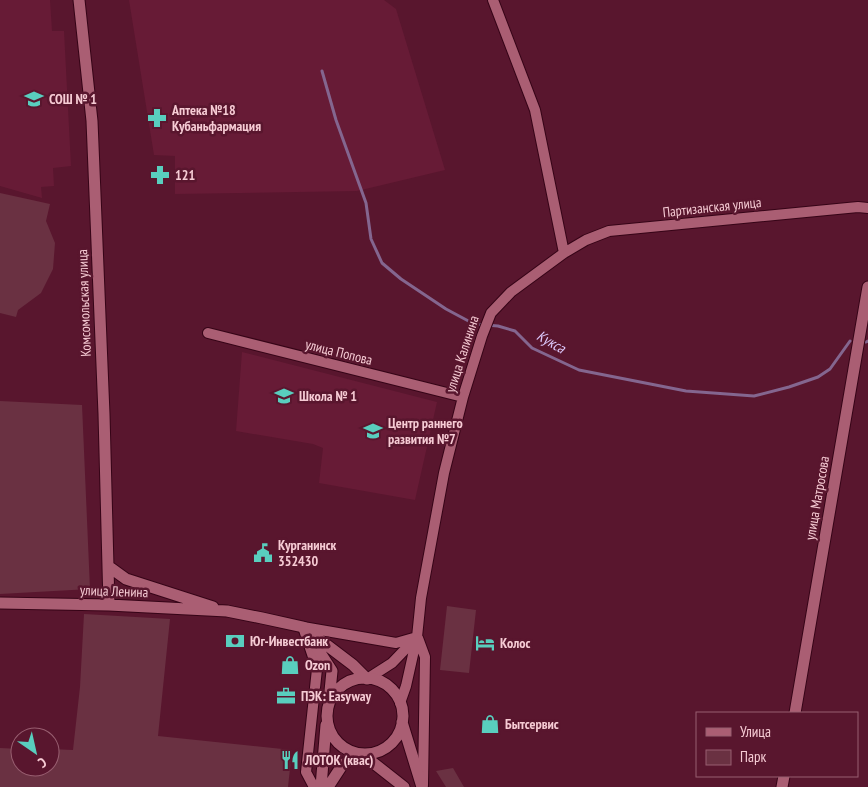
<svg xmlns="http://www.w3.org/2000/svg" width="868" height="787" viewBox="0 0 868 787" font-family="'PT Sans Narrow',sans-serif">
<rect width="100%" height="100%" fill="#59162e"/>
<!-- built -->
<path fill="#671b36" d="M0 0H50L52 31H64L71 166 53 168 54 186 41 187 42 198 0 186Z
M129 0H384L396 9 445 170 357 191 175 194V156L154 155Z
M242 352 437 402 415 500 319 483 323 448 313 444 236 431Z"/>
<!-- green -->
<path fill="#6a3142" d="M0 193 50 204 46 221 55 243 53 269 41 293 18 310 16 317 0 313Z
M0 401 82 405 90 589 0 594Z
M447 606 476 610 469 673 440 670Z
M84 614 170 619 158 736 292 750 288 787H0V748L20 749V767H50V749L73 750 80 687Z
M453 768 464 787H446L436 771Z"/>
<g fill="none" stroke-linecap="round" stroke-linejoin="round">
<!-- stream -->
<path stroke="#84668f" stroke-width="3" d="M322 71 336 120 366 203 371 239 382 263 401 279 446 309 474 324 498 326 515 331 532 348 579 370 686 391 754 396 789 387 818 377 830 369 850 341
M866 342 868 341"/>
<!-- minor casing -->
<g stroke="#360417" stroke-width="12">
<path id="minor" d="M493 0 535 110 564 253
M208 333 463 397
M418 638 425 657 423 785
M367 679 392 663 416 638
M400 703 406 686 417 637 421 598 444 473 463 397 482 336 491 313 511 292 564 253 586 240 609 231 858 207 868 208
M314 787 306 772 317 669 303 627 396 643 417 637"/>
</g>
<!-- tertiary casing -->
<g stroke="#360417" stroke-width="13">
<path id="tertiary" d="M79 0 92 121 104 414 109 605
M108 566 126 579 213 607
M0 603 109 605 227 611 262 618 303 627 353 665 367 679
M310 637 332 671 329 701
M327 716a38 38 0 1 1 76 0a38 38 0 1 1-76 0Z
M795 713 868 287
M402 722 422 787
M321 787 326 725
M328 787 343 764 362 754 404 787
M782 787 784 776"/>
</g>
<!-- minor -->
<use href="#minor" stroke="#aa5e73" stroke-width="10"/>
<!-- tertiary -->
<use href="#tertiary" stroke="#aa5e73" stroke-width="11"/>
</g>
<!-- icons -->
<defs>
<g id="school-bare" transform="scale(1.5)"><path d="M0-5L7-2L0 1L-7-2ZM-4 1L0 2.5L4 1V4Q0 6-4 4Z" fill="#59cebe" stroke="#59162e" stroke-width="2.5" paint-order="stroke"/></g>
<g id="pharmacy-bare" transform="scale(1.5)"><path d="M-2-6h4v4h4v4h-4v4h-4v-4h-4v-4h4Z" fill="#59cebe" stroke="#59162e" stroke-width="2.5" paint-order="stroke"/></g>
<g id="civic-bare" transform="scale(1.5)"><path d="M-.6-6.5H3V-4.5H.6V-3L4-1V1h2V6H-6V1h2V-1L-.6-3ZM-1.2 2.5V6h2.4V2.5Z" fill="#59cebe" stroke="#59162e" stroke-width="2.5" paint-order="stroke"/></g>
<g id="bank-bare" transform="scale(1.5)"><path d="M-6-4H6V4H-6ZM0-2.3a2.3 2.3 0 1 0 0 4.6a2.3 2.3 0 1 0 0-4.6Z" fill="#59cebe" stroke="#59162e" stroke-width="2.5" paint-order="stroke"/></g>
<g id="hotel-bare" transform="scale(1.5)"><path d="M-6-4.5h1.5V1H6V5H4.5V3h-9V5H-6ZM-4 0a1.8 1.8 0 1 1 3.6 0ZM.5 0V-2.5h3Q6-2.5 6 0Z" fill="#59cebe" stroke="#59162e" stroke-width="2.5" paint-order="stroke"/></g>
<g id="shop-bare" transform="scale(1.5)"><path d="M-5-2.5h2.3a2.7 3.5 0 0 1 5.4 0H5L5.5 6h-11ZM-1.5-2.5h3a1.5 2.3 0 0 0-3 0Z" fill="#59cebe" stroke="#59162e" stroke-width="2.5" paint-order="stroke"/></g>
<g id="office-bare" transform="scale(1.5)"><path d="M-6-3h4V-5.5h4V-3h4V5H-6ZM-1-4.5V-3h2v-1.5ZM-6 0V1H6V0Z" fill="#59cebe" stroke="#59162e" stroke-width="2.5" paint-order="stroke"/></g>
<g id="restaurant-bare" transform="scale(1.5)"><path d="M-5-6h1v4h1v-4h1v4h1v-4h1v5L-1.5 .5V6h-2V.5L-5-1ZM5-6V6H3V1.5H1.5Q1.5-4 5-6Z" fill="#59cebe" stroke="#59162e" stroke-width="2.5" paint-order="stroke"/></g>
</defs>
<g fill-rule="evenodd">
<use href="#school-bare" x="34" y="99"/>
<use href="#pharmacy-bare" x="157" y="118"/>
<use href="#pharmacy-bare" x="160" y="175"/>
<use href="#school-bare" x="284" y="396"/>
<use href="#school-bare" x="373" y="431"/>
<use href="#civic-bare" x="263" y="553"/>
<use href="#bank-bare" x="235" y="641"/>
<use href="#hotel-bare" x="485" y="643"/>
<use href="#shop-bare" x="290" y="665"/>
<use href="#office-bare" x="286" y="696"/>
<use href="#shop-bare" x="490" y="724"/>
<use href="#restaurant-bare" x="290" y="760"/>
</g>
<g text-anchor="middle" stroke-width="5" stroke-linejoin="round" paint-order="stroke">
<!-- poi labels -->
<g font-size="14" font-weight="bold" fill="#f6cbd4" stroke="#59162e" text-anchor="start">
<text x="49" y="104">СОШ № 1</text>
<text x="172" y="115">Аптека №18<tspan x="172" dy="16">Кубаньфармация</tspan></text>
<text x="175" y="180">121</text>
<text x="299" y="401">Школа № 1</text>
<text x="388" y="428">Центр раннего<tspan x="388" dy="16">развития №7</tspan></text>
<text x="278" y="550">Курганинск<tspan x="278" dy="16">352430</tspan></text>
<text x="250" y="646">Юг-Инвестбанк</text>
<text x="500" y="648">Колос</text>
<text x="305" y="670">Ozon</text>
<text x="301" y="701">ПЭК: Easyway</text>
<text x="505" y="729">Бытсервис</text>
<text x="305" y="765">ЛОТОК (квас)</text>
</g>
<!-- street labels -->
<g font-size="14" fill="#f6cbd4" stroke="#59162e">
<text transform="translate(712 207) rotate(-6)" y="5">Партизанская улица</text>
<text transform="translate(84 303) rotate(-92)" y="5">Комсомольская улица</text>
<text transform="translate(339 352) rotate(14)" y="5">улица Попова</text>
<text transform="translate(462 354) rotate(-72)" y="5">улица Калинина</text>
<text transform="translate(817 498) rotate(-80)" y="5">улица Матросова</text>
<text transform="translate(114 591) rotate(2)" y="5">улица Ленина</text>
</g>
<!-- water labels -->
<g font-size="15" font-style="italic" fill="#ddc9fc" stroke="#59162e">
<text transform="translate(551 342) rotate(30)" y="5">Кукса</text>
</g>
</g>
<!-- legend -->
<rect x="696" y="712" width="162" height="65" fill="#59162e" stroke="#985e70"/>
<rect x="706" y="728" width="25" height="8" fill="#aa5e73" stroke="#985e70"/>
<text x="740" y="737" font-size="15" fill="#f6cbd4">Улица</text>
<rect x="706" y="750" width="25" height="15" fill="#6a3142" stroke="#985e70"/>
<text x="740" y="762" font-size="15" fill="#f6cbd4">Парк</text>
<!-- north arrow -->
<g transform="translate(35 752) rotate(146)"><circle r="24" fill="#59162e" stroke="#985e70"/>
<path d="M0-4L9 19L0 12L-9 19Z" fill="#59cebe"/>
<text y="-8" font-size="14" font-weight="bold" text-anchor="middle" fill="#f6cbd4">С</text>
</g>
</svg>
